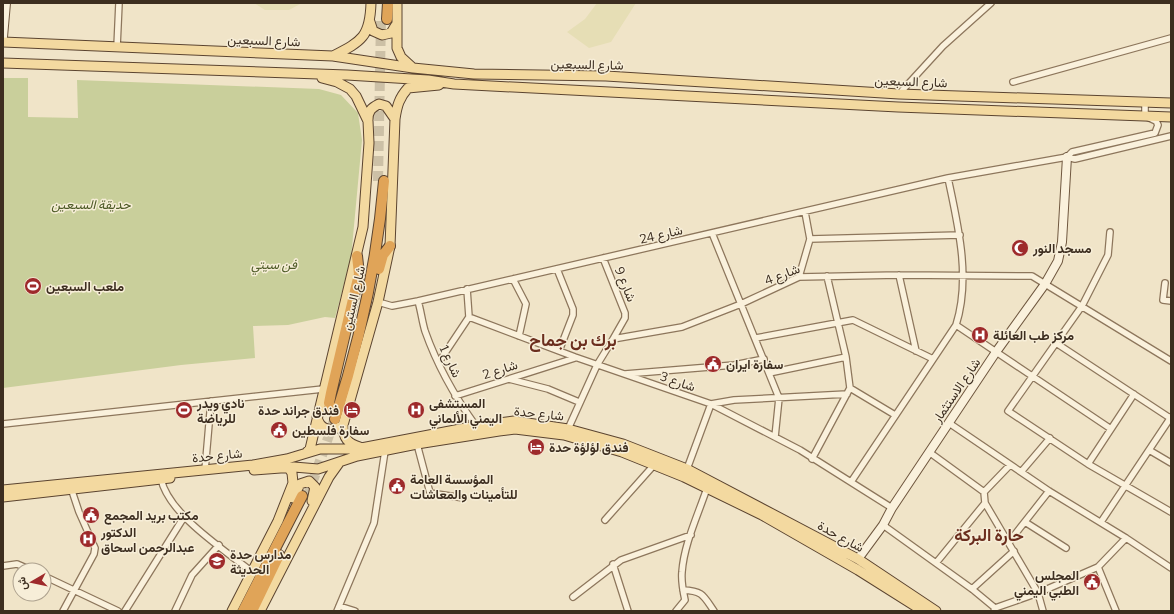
<svg xmlns="http://www.w3.org/2000/svg" width="1174" height="614" viewBox="0 0 1174 614" font-family="Bitter,Vazirmatn,serif">
<rect width="100%" height="100%" fill="#f0e4c8"/>
<!-- farmland -->
<path fill="#e6deb5" d="M254 3H302L289 10H265Z
M597 3H636L611 42 589 48 567 32 585 19Z"/>
<!-- green -->
<path fill="#c9cf9b" d="M3 78H28V117L78 118 77 80 319 89 341 95 358 113 362 140 351 258 335 318 325 317 288 325 253 326 255 358 181 365 3 388Z"/>
<g fill="none" stroke-linecap="round" stroke-linejoin="round">
<!-- highway-tunnel -->
<path stroke="#ccc0a6" stroke-width="10" stroke-dasharray="10 5" stroke-linecap="butt" d="M378 181 381 19
M307 498 334 421"/>
<!-- street casing -->
<g stroke="#8d765c" stroke-width="8">
<path id="street" d="M117 47 119 3
M1013 82 1171 38
M899 94 943 46 991 3
M1067 157 1072 152 1155 133 1158 125 1156 121 1145 116V102
M1110 232 1108 255 1082 306 1008 411 1088 464 1171 512
M712 233 779 398 775 437
M810 239 960 235
M603 258 625 313V318L613 339
M557 269 573 309V315L559 351
M899 275 916 351
M799 277 810 239 805 212
M513 279 526 304 519 336
M1165 283 1163 300 1171 301
M467 289 469 317
M418 301C421 311 422 321 425 331 437 365 455 397 476 426
M378 302 392 306 418 301 948 178 1067 157 1075 159 1171 136
M469 317 575 357 711 404 800 450 892 508
M956 325 1111 429
M756 338 853 320 933 359
M1056 343 1170 418
M439 362 469 317
M769 373 846 357
M625 374 734 365 764 359
M509 379 548 389 579 402
M850 388 895 415
M455 396 575 358
M949 423 1049 491 1126 538 1171 568
M3 424 323 389
M568 429 597 365 613 339 682 327 741 304 799 277 899 275 1032 276 1171 361
M417 444 430 493 464 498
M1149 450 1171 463
M929 452 984 492 985 503 1038 593 1043 611
M812 459 850 388 846 357 827 276
M1088 464 1134 394
M687 469 711 404 734 400 847 394
M205 470 211 401
M1021 472 1050 438
M161 479C169 515 225 550 252 572
M851 482 956 325C971 278 958 225 948 178
M984 492 1010 465
M605 520 654 465
M1025 522 1066 548
M1101 522 1171 417
M883 525 972 589 995 608
M1009 542 1049 491
M936 563 985 503
M613 564 628 611
M3 566 17 564 31 570
M1098 567 1116 611
M44 576 118 611
M972 589 1014 551
M683 590C703 591 703 595 714 611
M573 597 621 560 691 535
M339 606 355 611
M63 611 94 554 95 548 79 512 72 491
M125 611 184 517
M175 611 192 575 219 545
M337 611 374 523 385 451
M676 611 685 600C683 591 681 582 682 572 684 544 698 515 707 488
M994 611 995 608 1038 593 1098 567 1126 538"/>
</g>
<!-- secondary casing -->
<g stroke="#6f573f" stroke-width="10">
<path id="secondary" d="M3 37 6 3
M858 559 883 525 892 508 996 352 1045 284 1058 261 1062 242 1067 157"/>
</g>
<!-- primary casing -->
<g stroke="#5b4430" stroke-width="11">
<path id="primary" d="M397 3V48L401 57 413 68
M370 22 373 31 382 35 391 33 396 25
M3 42 333 56 413 68 474 74 606 76 899 94 1171 103
M333 56C362 41 370 37 371 3
M3 63 347 75 428 80 454 84 898 107 1171 117
M368 120C368 111 371 108 379 104L386 106 395 119
M317 417C320 431 332 432 343 425
M360 447C348 444 343 438 343 425L378 302 390 246 395 119C397 106 399 98 408 88L439 85
M307 452 310 449 363 227 369 143 368 121 356 96 350 89 337 82 322 78
M254 470 294 467 318 469 357 456 417 444 499 431 515 429 564 435 622 452 684 477 762 515 858 570 923 611
M3 490 253 465 287 459 320 449H356L476 426 514 421 568 429 623 444 687 469 858 559 936 611
M3 497 170 478
M293 498 300 484 309 481 315 487 312 501
M232 611 278 521 293 483 292 473 288 467
M260 611 329 477 339 463"/>
</g>
<!-- highway casing -->
<g stroke="#5b4430" stroke-width="12">
<path id="highway" d="M387 19 388 3
M379 269 383 255 390 246
M332 411 329 403 331 393 359 274 357 256
M335 419C360 341 377 262 384 181
M243 611 302 496
M252 611 279 555"/>
</g>
<!-- street -->
<use href="#street" stroke="#faf1dc" stroke-width="5.5"/>
<!-- secondary -->
<use href="#secondary" stroke="#faf1dc" stroke-width="8"/>
<!-- primary -->
<use href="#primary" stroke="#f3d9a0" stroke-width="9"/>
<!-- highway -->
<use href="#highway" stroke="#e0a458" stroke-width="10"/>
</g>
<!-- icons -->
<defs>
<g id="mosque-disc" transform="scale(0.9)"><circle r="9.5" fill="#9e2a2b" stroke="#f7eed8"/><path d="M3.5-4.9A6 6 0 1 0 3.5 4.9A5 5 0 1 1 3.5-4.9Z" fill="#fff"/></g>
<g id="stadium-disc" transform="scale(0.9)"><circle r="9.5" fill="#9e2a2b" stroke="#f7eed8"/><path d="M0-5a6.5 5 0 1 0 0 10a6.5 5 0 1 0 0-10ZM-3.5-1.8h7v3.6h-7Z" fill="#fff"/></g>
<g id="hospital-disc" transform="scale(0.9)"><circle r="9.5" fill="#9e2a2b" stroke="#f7eed8"/><path d="M-5-5h3v3.5h4V-5h3V5h-3V1.5h-4V5h-3Z" fill="#fff"/></g>
<g id="civic-disc" transform="scale(0.9)"><circle r="9.5" fill="#9e2a2b" stroke="#f7eed8"/><path d="M-.6-6.5H3V-4.5H.6V-3L4-1V1h2V6H-6V1h2V-1L-.6-3ZM-1.2 2.5V6h2.4V2.5Z" fill="#fff"/></g>
<g id="hotel-disc" transform="scale(0.9)"><circle r="9.5" fill="#9e2a2b" stroke="#f7eed8"/><path d="M-6-4.5h1.5V1H6V5H4.5V3h-9V5H-6ZM-4 0a1.8 1.8 0 1 1 3.6 0ZM.5 0V-2.5h3Q6-2.5 6 0Z" fill="#fff"/></g>
<g id="school-disc" transform="scale(0.9)"><circle r="9.5" fill="#9e2a2b" stroke="#f7eed8"/><path d="M0-5L7-2L0 1L-7-2ZM-4 1L0 2.5L4 1V4Q0 6-4 4Z" fill="#fff"/></g>
</defs>
<g fill-rule="evenodd">
<use href="#mosque-disc" x="1020" y="248"/>
<use href="#stadium-disc" x="33" y="286"/>
<use href="#hospital-disc" x="980" y="335"/>
<use href="#civic-disc" x="713" y="364"/>
<use href="#stadium-disc" x="184" y="410"/>
<use href="#hotel-disc" x="352" y="410"/>
<use href="#hospital-disc" x="416" y="410"/>
<use href="#civic-disc" x="279" y="430"/>
<use href="#hotel-disc" x="536" y="447"/>
<use href="#civic-disc" x="397" y="486"/>
<use href="#civic-disc" x="91" y="515"/>
<use href="#hospital-disc" x="88" y="539"/>
<use href="#school-disc" x="217" y="561"/>
<use href="#civic-disc" x="1092" y="582"/>
</g>
<g text-anchor="middle" stroke-width="3" stroke-linejoin="round" paint-order="stroke">
<!-- street labels -->
<g font-size="13" fill="#3d2e20" stroke="#f7eed8">
<text transform="translate(264 40) rotate(2)" y="5">شارع السبعين</text>
<text transform="translate(587 64) rotate(1)" y="5">شارع السبعين</text>
<text transform="translate(911 81) rotate(2)" y="5">شارع السبعين</text>
<text transform="translate(661 234) rotate(-13)" y="5">شارع 24</text>
<text transform="translate(782 274) rotate(-21)" y="5">شارع 4</text>
<text transform="translate(626 284) rotate(68)" y="5">شارع 9</text>
<text transform="translate(353 298) rotate(-77)" y="5">شارع الستين</text>
<text transform="translate(451 361) rotate(65)" y="5">شارع 1</text>
<text transform="translate(500 369) rotate(-18)" y="5">شارع 2</text>
<text transform="translate(678 381) rotate(19)" y="5">شارع 3</text>
<text transform="translate(956 390) rotate(-56)" y="5">شارع الاستثمار</text>
<text transform="translate(539 413) rotate(6)" y="5">شارع حدة</text>
<text transform="translate(217 455) rotate(-6)" y="5">شارع حدة</text>
<text transform="translate(841 536) rotate(29)" y="5">شارع حدة</text>
</g>
<!-- park labels -->
<g font-size="13" font-style="italic" fill="#4d5a26" stroke="#f7eed8">
<text x="91" y="209">حديقة السبعين</text>
<text x="274" y="269">فن سيتي</text>
</g>
<!-- poi labels -->
<g font-size="13" font-weight="bold" fill="#3d2e20" stroke="#f7eed8" text-anchor="start">
<text x="1033" y="253">مسجد النور</text>
<text x="46" y="291">ملعب السبعين</text>
<text x="993" y="340">مركز طب العائلة</text>
<text x="726" y="369">سفارة ايران</text>
<text x="197" y="408">نادي ويدر<tspan x="197" dy="15">للرياضة</tspan></text>
<text x="429" y="408">المستشفى<tspan x="429" dy="15">اليمني الألماني</tspan></text>
<text x="339" y="415" text-anchor="end">فندق جراند حدة</text>
<text x="292" y="435">سفارة فلسطين</text>
<text x="549" y="452">فندق لؤلؤة حدة</text>
<text x="410" y="484">المؤسسة العامة<tspan x="410" dy="15">للتأمينات والمعاشات</tspan></text>
<text x="104" y="520">مكتب بريد المجمع</text>
<text x="101" y="537">الدكتور<tspan x="101" dy="15">عبدالرحمن اسحاق</tspan></text>
<text x="230" y="559">مدارس حدة<tspan x="230" dy="15">الحديثة</tspan></text>
<text x="1079" y="580" text-anchor="end">المجلس<tspan x="1079" dy="15">الطبي اليمني</tspan></text>
</g>
<!-- district labels -->
<g font-size="17" font-weight="bold" fill="#6b2e1e" stroke="#f7eed8">
<text x="573" y="346">برك بن جماح</text>
<text x="989" y="541">حارة البركة</text>
</g>
</g>
<!-- border -->
<rect width="1174" height="614" fill="none" stroke="#3d2e20" stroke-width="8"/>
<!-- north arrow -->
<g transform="translate(32 582) rotate(261)"><circle r="19" fill="#f7eed8" stroke="#ada18e"/>
<path d="M0-3L7 15L0 10L-7 15Z" fill="#9e2a2b"/>
<text y="-6" font-size="11" font-weight="bold" text-anchor="middle" fill="#3d2e20">ش</text>
</g>
</svg>
